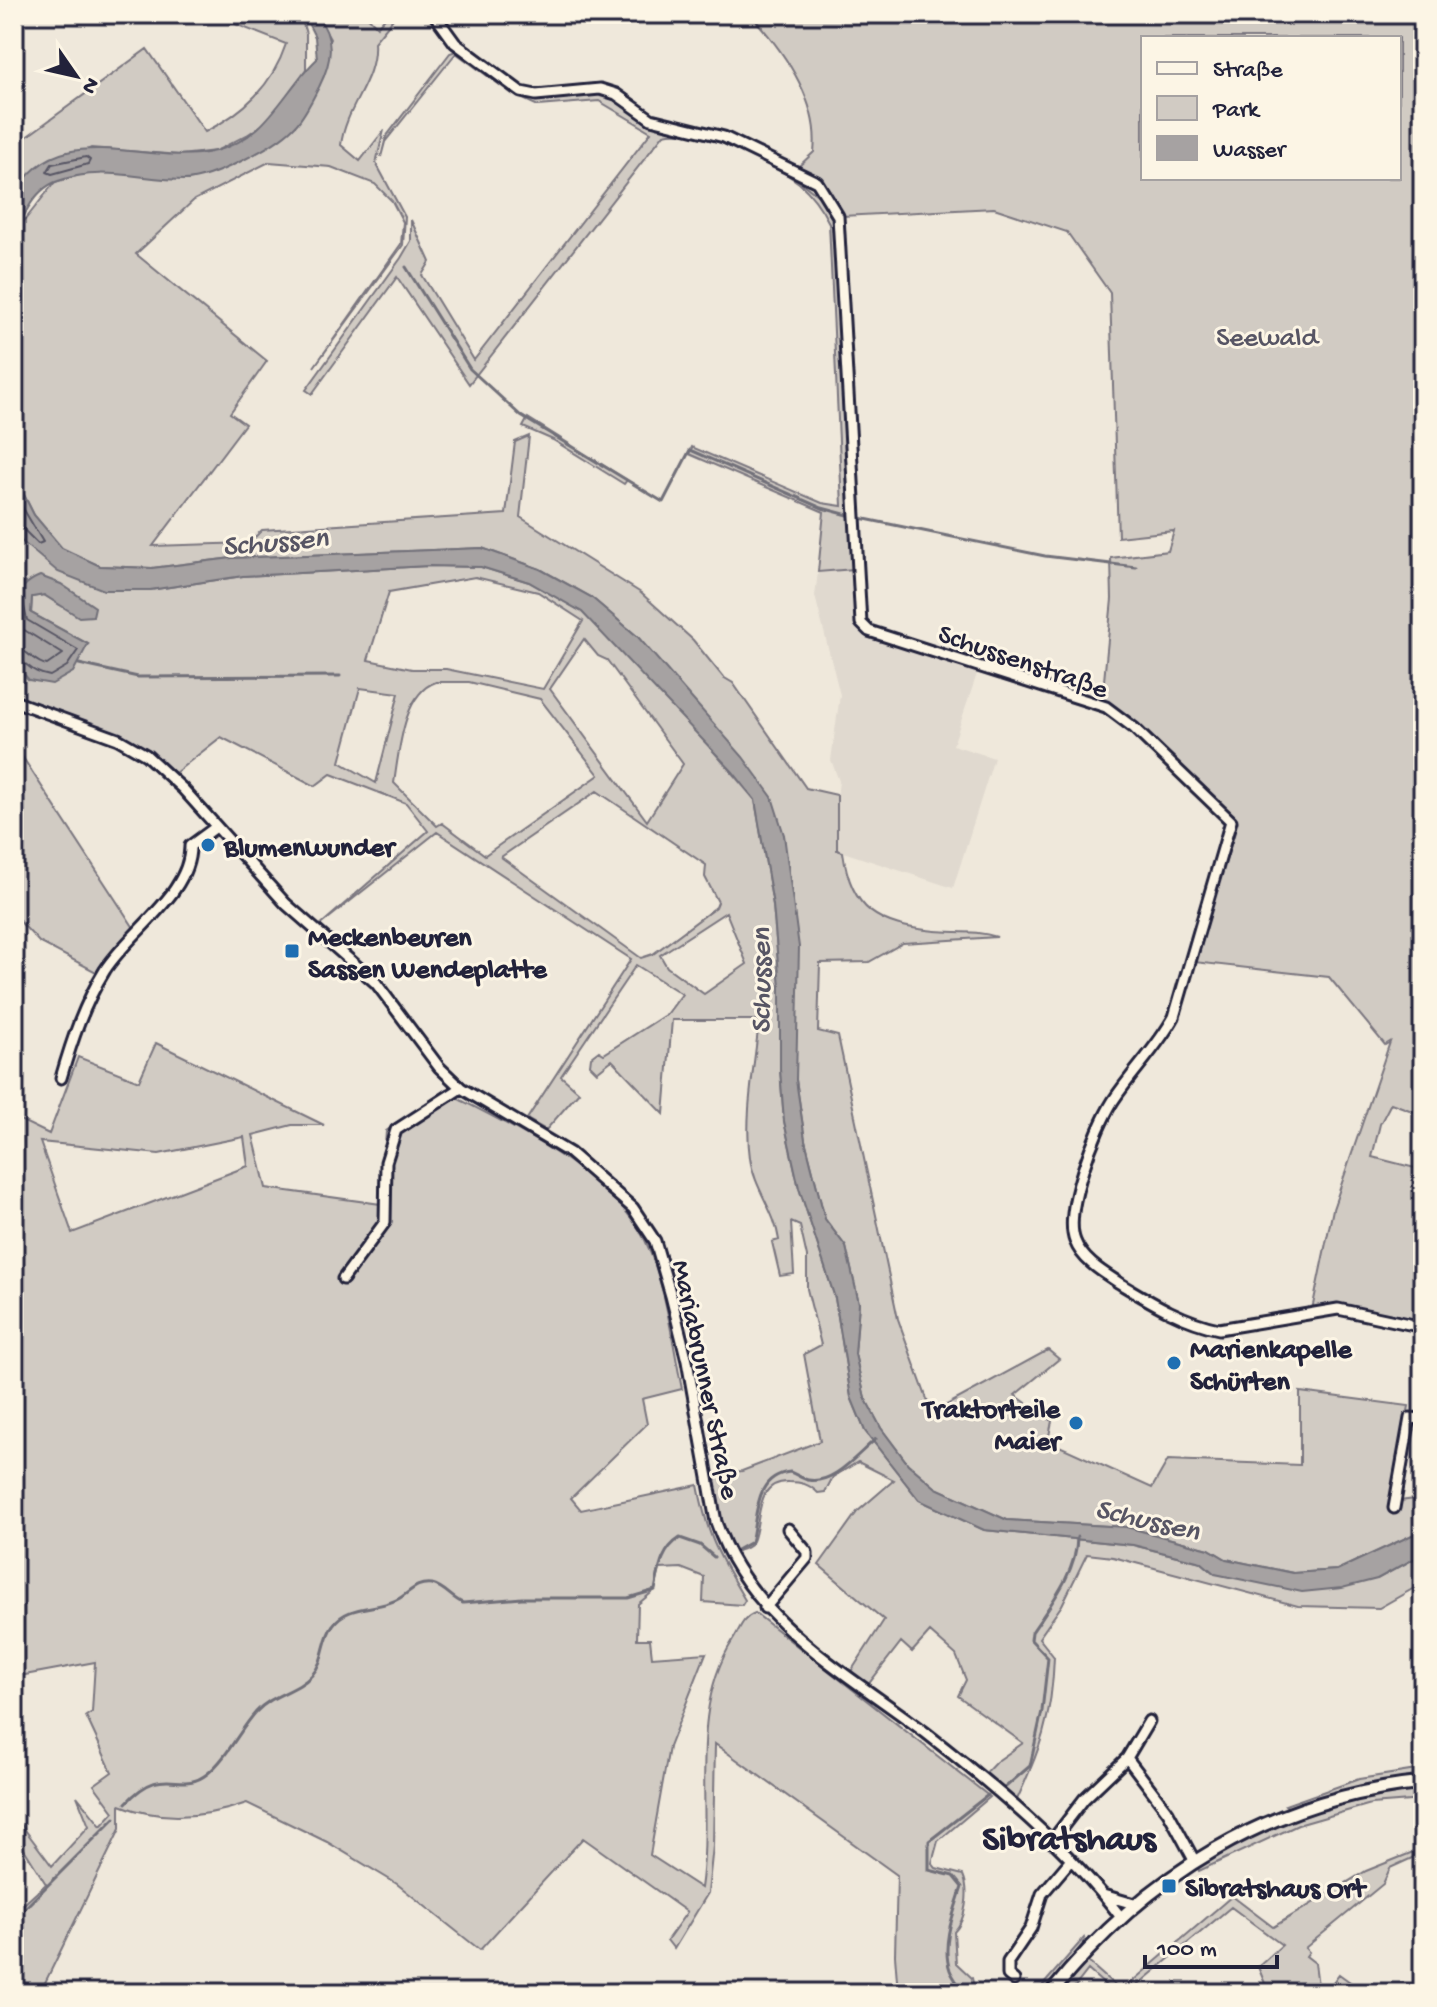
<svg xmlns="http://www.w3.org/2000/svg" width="1437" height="2007" viewBox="0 0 1437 2007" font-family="'Gochi Hand',sans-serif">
<rect width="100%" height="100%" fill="#efe8db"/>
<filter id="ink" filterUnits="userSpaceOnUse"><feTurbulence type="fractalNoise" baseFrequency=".0125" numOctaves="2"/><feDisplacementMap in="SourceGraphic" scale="16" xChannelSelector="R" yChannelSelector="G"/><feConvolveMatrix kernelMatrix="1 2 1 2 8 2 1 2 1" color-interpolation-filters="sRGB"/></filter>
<g filter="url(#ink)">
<!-- built -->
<path fill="#e0d9cf" d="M854 569 865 619 870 627 979 668 953 745 994 758 953 888 837 850 834 824 839 781 831 760 840 695 815 596 818 572Z"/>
<!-- green -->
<path fill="#d1cbc3" stroke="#7a767f" stroke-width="2" fill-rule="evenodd" d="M182 14 301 17 306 34V69L268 121 247 135 216 151 180 155 91 148 19 187 14 196V146L147 49 205 132C244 112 272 86 286 44L225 20Z
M316 14H365L377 27 388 14H397L374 42C377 81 346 105 341 145L360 161 384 130 376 163 405 217 403 245 314 367 401 244 403 222 392 201 375 184 331 167 269 162 194 200 136 254 267 361 230 413 245 424 153 546 249 543 262 530 506 514 515 442 529 436 520 517 641 593 693 640 723 677 733 683 806 788 837 795V850L843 852C851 911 878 925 935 931 956 933 976 930 997 937L903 943 869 962 820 963 818 1031 838 1036 898 1319 932 1413 1048 1350 1059 1359 1015 1395 1052 1421 1048 1441 1152 1488 1168 1460 1300 1465V1392L1409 1406 1390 1510 1398 1511 1400 1501 1423 1498V1530L1337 1570 1293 1573 1226 1559 1209 1549 1126 1527 1007 1520 936 1488 908 1464 881 1428 865 1398 855 1354 859 1303 846 1247 825 1219 805 1140 796 1080 784 835 638 637 591 597 540 569 482 548 232 558 152 568 100 566 62 549 34 515 14 475 17 230 55 182 94 171 188 180 270 143 330 39Z
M750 14H1423V1115L1391 1103 1380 1124 1372 1157 1423 1170V1321L1337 1306 1312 1310 1333 1209 1390 1042 1385 1045 1329 977 1194 962 1235 832 1233 816 1125 715 1102 701 1112 599 1111 558 1168 551 1174 531 1118 537 1110 293 1067 232 994 208 842 216C833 196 821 173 798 167L814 152C820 101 782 49 750 14ZM1143 38H1399V178H1143Z
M456 51 515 92 598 93 621 103 656 127 710 136 781 167 825 201 832 212 836 237 854 569 818 572 824 512 689 454 692 447 822 503 842 506 829 223C821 207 813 195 799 183 774 163 695 126 664 134L469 384 397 277 312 394 306 390 401 258 411 241V220L430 262 422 275 474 360 651 132 599 101 538 106 512 94 456 53 385 142 381 157 386 137 450 53Z
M528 418 627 480 624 484 553 440 523 427Z
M14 526 21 540 104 590H150L243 576 428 566 481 567 529 582 582 612 681 713 755 800 773 905 780 986V1069L784 1121 799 1188 835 1298 851 1397 865 1431 919 1500 984 1530 1133 1545 1201 1562 1215 1574 1377 1579 1423 1554V1583L1379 1608 1298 1606 1113 1557 1087 1554 1062 1605 1039 1638 1054 1657C1052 1718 1040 1751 1014 1806L981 1778 996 1762 1023 1743 958 1696 966 1680 956 1655 930 1632 912 1652 901 1642 867 1686 850 1673 884 1620 819 1565 857 1512 894 1480 858 1462 833 1477 825 1492 818 1493C809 1484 801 1482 789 1482 754 1481 762 1520 753 1541 749 1549 740 1550 732 1553L720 1523 710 1475 742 1471 820 1441 804 1354 821 1345 807 1289V1257L800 1226 791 1222 794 1274 780 1276 772 1242 779 1240C775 1211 754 1188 750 1158 744 1114 755 1064 759 1020H672L664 1114 612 1060 597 1072 590 1065 591 1057 599 1051 604 1054 668 1013 682 994 636 965 561 1076 579 1092 546 1130 527 1119 631 959 437 832 319 926 428 831 406 803 331 774 315 786 221 737 175 773 152 751 111 731 14 699V663L29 680 88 644 31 613 32 597 44 595 60 605 95 608 24 582 14 600ZM475 577 538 592 583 621 543 689 446 669H412L368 660 389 592ZM584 639 598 656 607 660 683 764 647 821 550 689ZM436 682H469L540 699 599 775 485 855 442 823 437 826 394 783C399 752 403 693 436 682ZM360 688 399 693 376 783 340 762ZM597 791 706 865 705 877 718 902 716 907 653 954 641 958 501 857ZM726 912 747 964 704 994 667 967 660 955Z
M14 744 134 928 100 974 39 942 14 915Z
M156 1043 324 1125H292L253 1135 266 1188 381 1204 386 1131 447 1089 455 1097C517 1129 612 1175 645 1240 666 1284 672 1341 682 1389L642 1399 647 1424 571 1498 581 1510 698 1485C708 1539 718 1554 745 1600L742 1605 703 1602 704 1577 681 1568 660 1569 655 1590 638 1604 637 1639H650L652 1657 706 1653 669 1747 650 1855 701 1888C713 1808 687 1712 733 1640 740 1629 742 1618 755 1613L990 1797 938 1841 932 1863 936 1868 963 1875C970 1891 966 1920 954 1932L956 1963 972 1978 975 1993H898L895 1955 897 1875 715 1744 713 1846 708 1893 674 1949 667 1940 687 1912 583 1838 480 1950 397 1884 327 1842 247 1803C204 1818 162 1822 120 1805V1829L40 1993H14V1913L46 1884 14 1833V1815L52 1866 89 1826 77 1796 101 1826 114 1812 94 1785 112 1772 86 1716 92 1712 95 1662 14 1677V1117L49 1134 78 1057 139 1081ZM244 1137 248 1166 72 1233 40 1142 159 1154Z
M1423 1769V1775L1412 1778 1335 1793 1289 1808 1285 1805 1359 1779Z
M1423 1788V1800L1371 1804 1298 1825 1199 1871 1196 1865C1222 1852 1247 1837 1273 1825 1320 1803 1372 1796 1423 1788Z
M1423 1848V1853L1390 1868 1383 1884 1305 1948 1309 1952 1306 1956 1315 1963 1319 1993H1269L1258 1967 1282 1945 1231 1907 1128 1993H1114L1088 1970 1070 1993H1058L1086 1960 1121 1991 1232 1896 1273 1927 1366 1871Z
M1084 1938 1085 1941 1044 1993H1036Z
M1339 1974 1364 1992V1993H1325Z"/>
<!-- water -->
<path fill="#a6a2a2" stroke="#716f79" stroke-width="2" d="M291 14H316C336 39 332 61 319 87 312 100 304 118 293 128 274 147 212 179 185 180 141 180 101 165 58 181 32 190 18 223 14 249V196C58 113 144 169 215 151 268 138 282 92 317 59L315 37 306 19Z
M14 475 34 515 62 548 100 566 152 568 232 558 482 548 540 569 591 597 638 637 743 757 772 797 784 835 799 947 796 1080 805 1140 825 1219 846 1247 859 1303 855 1354 865 1398 881 1428 908 1464 936 1488 1007 1520 1126 1527 1209 1549 1226 1559 1293 1573 1337 1570 1423 1530V1554L1377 1579 1342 1588 1302 1592 1215 1574 1201 1562 1133 1545 984 1530 919 1500 865 1431 851 1397 835 1298 799 1188 784 1121 780 1069V986L773 905 755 800 733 772 582 612 529 582 481 567 428 566 243 576 150 590H104L58 572 20 540 14 526Z
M40 576 61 584 95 607 93 616 79 617 44 595 32 597 31 613 88 644 73 672 52 684 29 680 14 663C14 629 3 590 40 576Z"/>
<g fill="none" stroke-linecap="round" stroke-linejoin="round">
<!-- shore -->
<path stroke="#575564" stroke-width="2" d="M86 157 90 160 88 164 52 174 47 172 52 164Z
M14 493 43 542 38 544 22 528 14 526
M14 601 23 602 27 620 78 650 67 666 50 676C29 673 27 660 14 659
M14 618 21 628 63 654 47 665C33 663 29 649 14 649"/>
<!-- stream -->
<path stroke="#716f79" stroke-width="3" d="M406 267 470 369 521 416 663 502 690 450 822 508 852 516
M860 518 1045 556 1136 567
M79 664 138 677 340 676
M735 1551 751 1542C758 1517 753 1476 790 1472 796 1474 802 1479 808 1480 834 1485 858 1453 876 1439
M1001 1791 1030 1766 1042 1711 1048 1658 1031 1640 1032 1632C1050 1605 1077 1572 1077 1537
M126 1803C165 1761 179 1796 207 1774 227 1758 239 1731 256 1712 272 1694 297 1692 312 1675 325 1661 322 1640 333 1625 348 1603 380 1611 400 1598 411 1591 417 1582 432 1584 445 1587 451 1598 463 1603L522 1598H628L655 1590C659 1570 661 1550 680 1538L700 1545 714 1557
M14 1919 115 1818
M962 1993C960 1985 953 1978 950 1970 941 1944 954 1912 962 1887L953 1876 929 1870V1841L988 1795"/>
<!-- minor casing -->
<g stroke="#22223b" stroke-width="15">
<path id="minor" d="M434 14 455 43 521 92 536 95 600 89 616 94 651 119 724 137 817 182 838 216 861 623 869 631 1106 707 1134 728 1231 821 1174 1017C1157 1048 1132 1072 1113 1101 1096 1128 1063 1211 1075 1241 1083 1262 1106 1274 1124 1286 1154 1304 1184 1322 1219 1329L1338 1309 1423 1327
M14 701 118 739 146 755 183 789 286 904 376 983 439 1067 461 1088 570 1153 633 1208 655 1241 671 1296 687 1361 716 1522C750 1622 846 1672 926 1733 994 1786 1067 1847 1120 1916
M61 1078C72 1040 84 1004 105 970 131 930 191 893 190 846L216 827
M343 1279 385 1222 386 1162 396 1130 461 1088
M1394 1508 1410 1418 1423 1419
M765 1608 807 1558V1552L788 1529
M1127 1758 1168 1812 1194 1860
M1051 1842 1084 1799 1127 1758 1149 1721
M1103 1895 1134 1904
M1014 1980 1008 1975V1962L1031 1928 1042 1894 1070 1861"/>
</g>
<!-- major casing -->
<g stroke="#22223b" stroke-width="17">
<path id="major" d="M1051 1993C1145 1875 1271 1798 1423 1783"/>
</g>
<!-- minor -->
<use href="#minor" stroke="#fcf5e5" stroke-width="9"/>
<!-- major -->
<use href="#major" stroke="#fcf5e5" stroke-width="11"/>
</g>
</g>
<!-- markers -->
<g fill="#1f6fb2" stroke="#fcf5e5" stroke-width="3">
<circle cx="208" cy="845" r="8"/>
<rect x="284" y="943" width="16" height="16" rx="4"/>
<circle cx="1174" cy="1363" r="8"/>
<circle cx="1076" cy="1423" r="8"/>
<rect x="1161" y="1878" width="16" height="16" rx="4"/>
</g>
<g text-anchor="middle" stroke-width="6" stroke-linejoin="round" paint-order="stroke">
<!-- park labels -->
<g font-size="28" fill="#575564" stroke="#fcf5e5">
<text x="1267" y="345">Seewald</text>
</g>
<!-- street labels -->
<g font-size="28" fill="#22223b" stroke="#fcf5e5">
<text transform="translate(1024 659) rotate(19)" y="10">Schussenstraße</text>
<text transform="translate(708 1379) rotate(78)" y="10">Mariabrunner Straße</text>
</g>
<!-- poi labels -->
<g font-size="28" font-weight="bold" fill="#22223b" stroke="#fcf5e5" text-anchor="start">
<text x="224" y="855">Blumenwunder</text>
<text x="308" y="945">Meckenbeuren<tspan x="308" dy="32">Sassen Wendeplatte</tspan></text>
<text x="1190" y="1357">Marienkapelle<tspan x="1190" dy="32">Schürten</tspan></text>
<text x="1060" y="1417" text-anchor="end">Traktorteile<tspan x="1060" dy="32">Maier</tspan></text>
<text x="1185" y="1896">Sibratshaus Ort</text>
</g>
<!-- water labels -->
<g font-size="30" font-style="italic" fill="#575564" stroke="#fcf5e5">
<text transform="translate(275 540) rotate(-5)" y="10">Schussen</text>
<text transform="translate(759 981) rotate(-90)" y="10">Schussen</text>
<text transform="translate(1148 1518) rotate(13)" y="10">Schussen</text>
</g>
<!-- district labels -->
<g font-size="36" font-weight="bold" fill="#22223b" stroke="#fcf5e5">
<text x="1069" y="1848">Sibratshaus</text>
</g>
</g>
<!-- margin -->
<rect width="1437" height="2007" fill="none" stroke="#fcf5e5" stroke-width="48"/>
<rect x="24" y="24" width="1389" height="1959" fill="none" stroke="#22223b" stroke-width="3" filter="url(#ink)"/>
<!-- legend -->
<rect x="1141" y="36" width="260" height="144" fill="#fcf5e5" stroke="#a5a1a1" stroke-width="2"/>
<rect x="1157" y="62" width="40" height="12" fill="#fcf5e5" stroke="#a5a1a1" stroke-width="2"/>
<text x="1213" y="76" font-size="24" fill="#22223b">Straße</text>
<rect x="1157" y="96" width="40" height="24" fill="#d1cbc3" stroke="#a5a1a1" stroke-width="2"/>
<text x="1213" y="116" font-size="24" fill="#22223b">Park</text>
<rect x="1157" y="136" width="40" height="24" fill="#a6a2a2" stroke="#a5a1a1" stroke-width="2"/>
<text x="1213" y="156" font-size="24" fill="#22223b">Wasser</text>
<!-- north arrow -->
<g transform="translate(76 76) rotate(124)" stroke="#fcf5e5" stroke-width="6" paint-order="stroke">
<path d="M0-6L14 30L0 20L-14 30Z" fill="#22223b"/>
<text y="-12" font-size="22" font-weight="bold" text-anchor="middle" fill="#22223b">N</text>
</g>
<!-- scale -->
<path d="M1145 1955v12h132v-12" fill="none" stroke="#22223b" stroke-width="4"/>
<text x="1157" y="1955" font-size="24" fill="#22223b" stroke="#fcf5e5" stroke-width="6" paint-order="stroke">100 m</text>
</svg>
